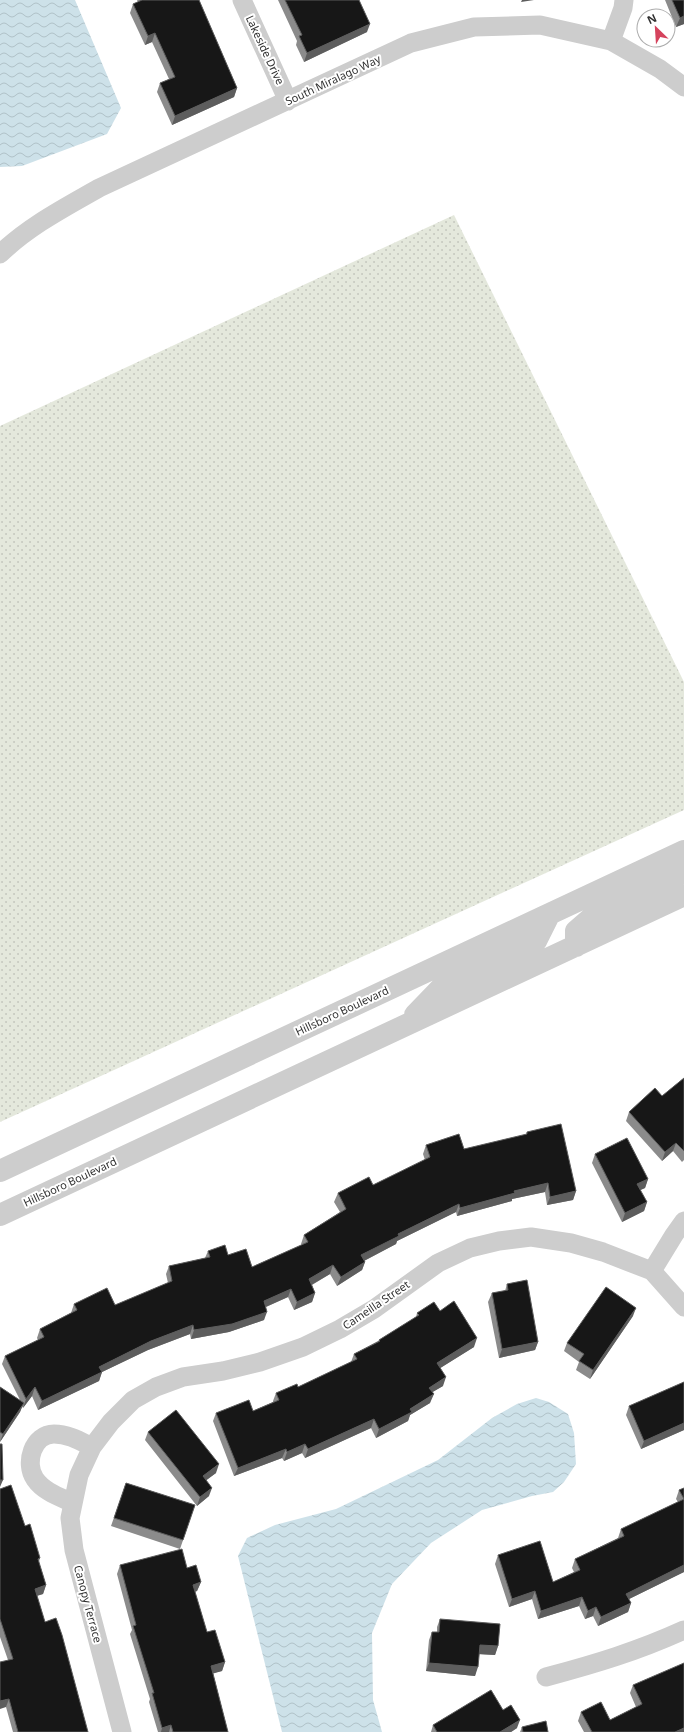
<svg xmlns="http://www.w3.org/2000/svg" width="684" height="1732" viewBox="0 0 684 1732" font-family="'Noto Sans',sans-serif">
<defs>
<pattern id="grass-dots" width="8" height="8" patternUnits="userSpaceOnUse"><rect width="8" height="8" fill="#e4e8dc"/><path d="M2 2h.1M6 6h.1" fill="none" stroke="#c4c7bd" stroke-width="1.8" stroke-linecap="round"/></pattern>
<pattern id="water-waves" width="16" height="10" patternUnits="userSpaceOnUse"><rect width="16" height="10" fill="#cde1e9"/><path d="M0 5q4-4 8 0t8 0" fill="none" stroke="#b0c1c8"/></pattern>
</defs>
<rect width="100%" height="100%" fill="#fff"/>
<!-- grass -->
<path fill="url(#grass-dots)" d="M454 215 684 682V810L0 1122V426Z"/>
<!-- water -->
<path fill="url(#water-waves)" d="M0 0H75L121 108 107 134 22 166 0 167Z
M536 1398 549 1402 568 1414 574 1433 576 1464 564 1482 553 1492 532 1496 482 1510 431 1543 392 1584 372 1633 373 1700 382 1732H282L238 1556 247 1538 275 1525 336 1509 438 1460 492 1418 517 1404Z"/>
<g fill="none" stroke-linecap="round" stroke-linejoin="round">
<!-- minor -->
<path stroke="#cdcdcd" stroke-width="19" d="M242 0 288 101
M611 41 623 8 624 0
M0 254C29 226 64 208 99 188L411 43 474 27 540 25 611 41 660 69 684 87
M652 1271 674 1235 684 1221
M73 1503C60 1497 44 1492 35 1479 24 1463 33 1434 54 1434 68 1434 80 1441 92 1447
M546 1677C595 1664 638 1651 684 1630
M122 1732 74 1550 70 1518 79 1475 92 1447 111 1422 133 1400 156 1387 183 1377 223 1371 260 1362 303 1347 340 1329 374 1309 438 1263 470 1248 499 1241 531 1237 571 1243 603 1252 652 1271 684 1307"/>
<!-- tertiary -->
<path stroke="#cdcdcd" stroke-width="22" d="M576 946V931L598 912 684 872
M415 1015 443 986 536 941 549 915
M0 1171 684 851
M0 1215 684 895"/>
</g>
<!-- wall -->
<path fill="#8b8b8b" d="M137 0H199L237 88 234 97 172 125 157 92 160 83 169 79 152 42 145 45 130 13 133 4 138 2Z
M278 0H359L367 32 304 62 296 45 297 41Z
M665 0H684V24L676 27Z
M684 1078V1160L682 1162 673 1151 662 1161 626 1121 629 1112 662 1096Z
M527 1132 576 1191 573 1200 547 1205 545 1192 512 1199V1201L457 1216 456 1212 397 1241 396 1244 364 1261 365 1262 362 1270 337 1286 330 1274 312 1285 315 1293 312 1302 294 1310 288 1297 266 1307 264 1320 229 1332 191 1339 190 1334 148 1350 102 1372 99 1381 38 1410 32 1396 23 1408 22 1406 20 1412 0 1442V1387L20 1400 2 1364 5 1356 38 1340 37 1338 40 1329 71 1313 74 1304 115 1305 168 1283 166 1274 169 1266 205 1258 208 1251 228 1255 252 1267 302 1245 301 1244 304 1235 340 1212 334 1202 338 1193 373 1185 425 1160 423 1154 426 1145 464 1149 526 1135Z
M595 1154 648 1179 645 1188 640 1190 647 1202 644 1211 622 1222 592 1163Z
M507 1284 538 1342 535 1350 499 1358 488 1302 492 1293 505 1291Z
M440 1311 474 1347 440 1368 443 1386 432 1392 430 1403 410 1415 408 1421 376 1438 371 1428 305 1458 302 1453 284 1461 282 1458 234 1476 213 1421 216 1413 253 1411 273 1402V1401L276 1393 298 1387 351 1362 354 1354 378 1341 379 1340 416 1317 417 1313Z
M633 1316 590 1379 576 1370 579 1362 564 1351 567 1343Z
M684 1382V1430L641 1449 626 1415 629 1406Z
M148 1432 216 1473 206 1480 209 1496 197 1506 145 1440Z
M126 1483 195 1505 180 1549 111 1526Z
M684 1488V1572L629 1599 631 1603 628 1612 598 1626 593 1616 585 1619 579 1606 538 1619 532 1599 509 1607 495 1564 498 1555 553 1582 574 1572 572 1568 575 1559 618 1538 621 1529 678 1502 676 1499 679 1490Z
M0 1489 25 1526 40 1558 39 1562 46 1585 43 1594 37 1596 45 1622 88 1732H13L6 1707 8 1660 0 1637Z
M120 1565 187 1568 201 1582 197 1591 195 1592 207 1632 225 1662 222 1671 213 1673 228 1732H158L149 1702 150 1699 130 1634 132 1630 117 1574Z
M440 1619 498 1646 495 1655 479 1654 475 1676 426 1671 429 1640 432 1632H437V1627Z
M633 1685 684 1732H584L578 1721 581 1712 610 1720 636 1707 630 1693Z
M503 1710 517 1728 511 1732H431L433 1725Z
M522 1727 548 1732H520Z"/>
<!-- shaded-wall -->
<path fill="#5d5d5d" d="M522 0H534L521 2Z
M684 16V24L676 27 680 18Z
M370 24 367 32 304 62 307 53Z
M155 33 152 42 145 45 148 36Z
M237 88 234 97 172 125 175 116Z
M676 1143 673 1151 662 1161 665 1152Z
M648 1179 645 1188 634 1193 637 1184Z
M548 1183 545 1192 512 1199V1201L457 1216 460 1208 514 1191Z
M576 1191 573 1200 547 1205 550 1197Z
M647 1202 644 1211 622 1222 625 1213Z
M459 1204 456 1212 397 1241 396 1244 358 1264 361 1255 398 1234Z
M365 1262 362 1270 337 1286 341 1277Z
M333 1265 330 1274 306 1288 309 1279Z
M291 1289 288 1297 261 1309 264 1301Z
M315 1293 312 1302 294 1310 297 1302Z
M636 1308 633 1316 590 1379 593 1370Z
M267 1312 264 1320 229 1332 191 1339 194 1330Z
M193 1325 190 1334 148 1350 102 1372 99 1381 38 1410 42 1401 99 1367 151 1341Z
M477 1338 474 1347 434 1372 437 1363Z
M538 1342 535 1350 499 1358 502 1349Z
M446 1377 443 1386 426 1396 429 1388Z
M35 1387 32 1396 23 1408 26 1399Z
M434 1394 430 1403 410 1415 408 1421 376 1438 379 1429Z
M24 1403 20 1412 0 1442 3 1434Z
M374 1419 371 1428 305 1458 308 1449Z
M684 1423V1430L641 1449 644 1441Z
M305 1444 302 1453 284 1461 287 1452Z
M286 1449 282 1458 234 1476 238 1468Z
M219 1464 216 1473 200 1485 203 1476Z
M0 1480H3L0 1487Z
M212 1488 209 1496 197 1506 200 1497Z
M684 1565V1572L623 1602 626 1594Z
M201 1582 197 1591 189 1593 193 1585Z
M46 1585 43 1594 32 1597 35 1589Z
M535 1591 532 1599 509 1607 512 1599Z
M582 1597 579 1606 538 1619 541 1611Z
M631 1603 628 1612 598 1626 601 1617Z
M596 1607 593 1616 585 1619 588 1611Z
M480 1645 498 1646 495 1655 477 1654Z
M225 1662 222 1671 208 1675 211 1666Z
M429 1663 478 1667 475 1676 426 1671Z
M9 1699 6 1707 0 1709V1701Z
M520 1720 517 1728 511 1732H500Z
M171 1725 169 1732H161L162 1728Z
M684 1728V1732H675Z"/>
<!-- building -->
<path fill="#171717" stroke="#5d5d5d" d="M142 0H199L237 88 175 116 160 83 175 77 155 33 148 36 133 4Z
M285 0H359L370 24 307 53 299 36 302 35Z
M672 0H684V16L680 18Z
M684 1078V1151L676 1143 665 1152 629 1112 655 1088 662 1096Z
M561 1124 576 1191 550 1197 548 1183 514 1191 515 1193 460 1208 459 1204 398 1234 399 1236 361 1255 365 1262 341 1277 333 1265 309 1279 315 1293 297 1302 291 1289 264 1301 267 1312 232 1324 194 1330 193 1325 151 1341 99 1367 102 1372 42 1401 35 1387 26 1399 5 1356 44 1337 40 1329 77 1310 74 1304 107 1288 115 1305 172 1281 169 1266 210 1257 208 1251 225 1245 228 1255 246 1249 252 1267 308 1242 304 1235 346 1209 338 1193 369 1177 373 1185 430 1157 426 1145 459 1134 464 1149 527 1134V1132Z
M627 1138 648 1179 637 1184 647 1202 625 1213 595 1154Z
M527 1280 538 1342 502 1349 492 1293 508 1290 507 1284Z
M606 1287 636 1308 593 1370 579 1361 584 1354 567 1343Z
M454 1301 477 1338 437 1363 446 1377 429 1388 434 1394 410 1409 412 1412 379 1429 374 1419 308 1449 305 1444 287 1452 286 1449 238 1468 216 1413 249 1400 253 1411 279 1400 276 1393 297 1384 298 1387 357 1359 354 1354 380 1341 379 1340 419 1315 417 1313 434 1302 440 1311Z
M684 1382V1423L644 1441 629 1406Z
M0 1387 24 1403 3 1434 0 1432Z
M176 1410 219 1464 203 1476 212 1488 200 1497 148 1432Z
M0 1444H2L3 1480H0Z
M126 1483 195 1505 183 1540 114 1518Z
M11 1485 25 1526 30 1524 40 1558 38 1559 46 1585 35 1589 45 1622 56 1618 62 1635 88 1732H18L9 1699 0 1701V1662L13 1659 0 1619V1489Z
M684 1488V1565L626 1594 631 1603 601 1617 596 1607 588 1611 582 1597 541 1611 535 1591 512 1599 498 1555 540 1541 553 1582 580 1570 575 1559 624 1536 621 1529 684 1499 679 1490Z
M182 1549 187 1568 196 1565 201 1582 193 1585 207 1632 215 1630 225 1662 211 1666 228 1732H173L171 1725 162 1728 152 1693H154L133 1626 136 1625 120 1565Z
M440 1619 500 1624 498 1646 480 1645 478 1667 429 1663 432 1632H439Z
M684 1663V1728L675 1732H592L581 1712 601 1702 610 1720 642 1704 633 1685Z
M491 1690 503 1710 511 1705 520 1720 500 1732H437L433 1725Z
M546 1721 548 1732H523L522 1727Z"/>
<g text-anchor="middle" stroke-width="4" stroke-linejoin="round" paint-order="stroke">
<!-- street labels -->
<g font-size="11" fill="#303030" stroke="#fff">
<text transform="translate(265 50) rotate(65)" y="4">Lakeside Drive</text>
<text transform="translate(333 80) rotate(-25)" y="4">South Miralago Way</text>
<text transform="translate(342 1011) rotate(-25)" y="4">Hillsboro Boulevard</text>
<text transform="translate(70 1182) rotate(-25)" y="4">Hillsboro Boulevard</text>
<text transform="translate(376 1305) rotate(-34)" y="4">Cameilla Street</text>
<text transform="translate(88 1604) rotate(75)" y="4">Canopy Terrace</text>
</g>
</g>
<!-- north arrow -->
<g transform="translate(656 28) rotate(335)"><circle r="19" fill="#ffffff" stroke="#acacac"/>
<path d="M0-3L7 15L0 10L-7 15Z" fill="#d5435d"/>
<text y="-6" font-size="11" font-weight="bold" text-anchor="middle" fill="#303030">N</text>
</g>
</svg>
